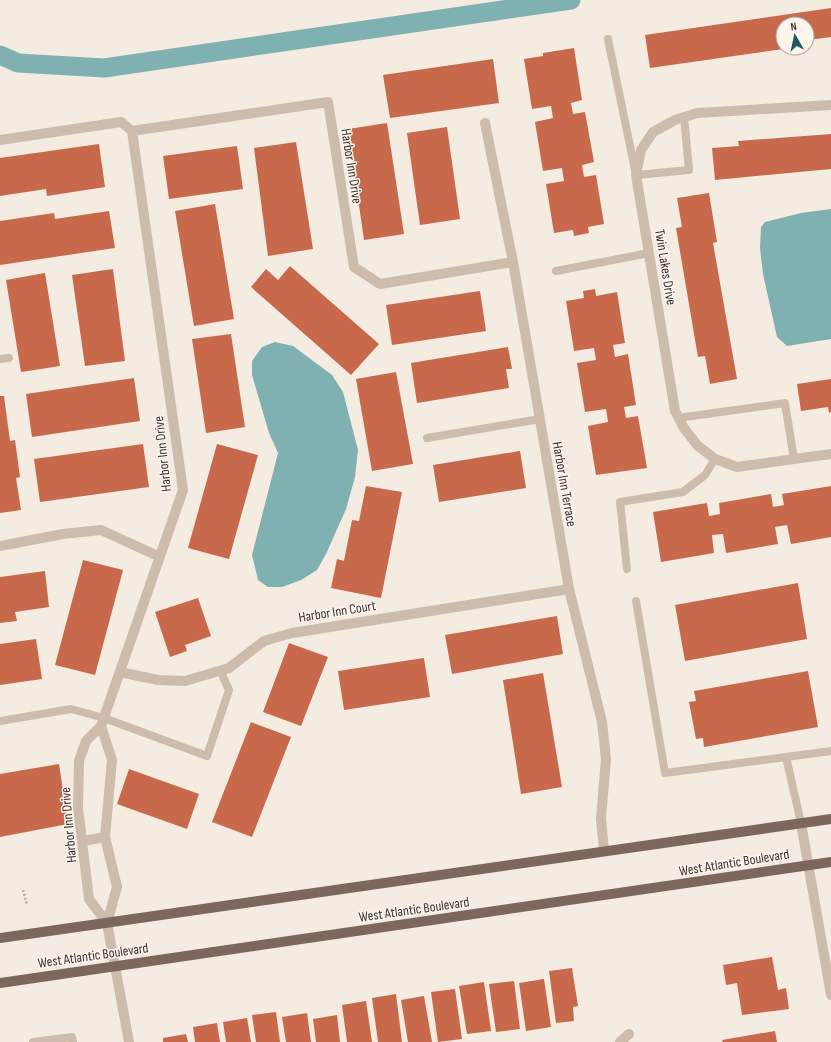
<svg xmlns="http://www.w3.org/2000/svg" width="831" height="1042" viewBox="0 0 831 1042" font-family="'Sofia Sans Condensed',sans-serif">
<rect width="100%" height="100%" fill="#f4ebe1"/>
<!-- water -->
<path fill="#7fb0b2" d="M831 209V339L787 346 777 337 763 274 760 248 761 227 765 222 801 213Z
M275 342 293 346 332 375 343 392 358 450 355 477 346 509 326 554 317 570 301 580 282 587H268L258 580 252 555 278 453 269 433 252 375V361L262 347Z"/>
<g fill="none" stroke-linecap="round" stroke-linejoin="round">
<!-- canal -->
<path stroke="#7fb0b2" stroke-width="19" d="M0 55 18 63 104 68 571 0"/>
</g>
<!-- building -->
<path fill="#c8694b" d="M831 8V37L808 40 809 45 807 46V24H783V49L650 68 645 35Z
M574 48 582 100 571 103 573 114 585 112 594 162 582 165 584 177 596 175 604 224 588 227 589 233 574 236 573 230 554 233 546 184 564 181 562 168 543 171 535 122 553 118 551 106 532 109 524 59 543 56V53Z
M493 59 499 103 390 118 383 75Z
M387 123 404 234 364 240 348 129Z
M447 127 460 219 420 225 407 133Z
M831 134V169L715 180 712 148 739 146 738 141Z
M296 142 313 249 268 256 254 148Z
M99 144 105 187 47 196 46 189 0 196V158Z
M237 146 243 189 169 199 163 156Z
M709 193 717 242 713 243 737 379 710 384 705 356 698 357 676 228 682 227 677 198Z
M215 204 234 319 194 326 175 211Z
M109 211 115 248 0 265V221L54 213 55 219Z
M290 266 379 344 351 375 251 287 266 269 278 280Z
M113 269 125 361 85 366 72 275Z
M45 273 60 366 21 372 6 280Z
M595 289 596 296 617 292 625 343 613 345 615 357 628 354 636 405 624 407 626 418 638 416 647 468 596 475 588 426 608 422 606 409 585 412 577 363 596 360 594 348 574 351 566 301 584 298 583 291Z
M480 291 486 331 392 345 386 305Z
M231 334 245 427 206 433 192 339Z
M508 347 512 369H506L509 388 417 403 411 363Z
M396 372 413 464 372 471 356 379Z
M134 378 140 421 32 437 26 394Z
M831 379V412L829 413 828 407 801 411 797 384Z
M0 396H4L10 441 15 440 20 477 16 478 21 510 0 513Z
M143 444 149 487 40 502 34 459Z
M217 444 258 455 229 559 188 548Z
M520 451 526 488 439 502 433 465Z
M366 486 402 492 381 598 331 588 337 559 344 561 352 520 359 521Z
M831 486V537L791 544 787 525 775 527 778 544 726 553 723 534 712 535 714 553 661 562 653 512 707 503 709 516 720 514 719 503 771 494 773 507 784 505 782 494Z
M83 560 123 570 95 675 55 665Z
M45 571 49 607 15 612 17 621 0 623V577Z
M798 583 807 639 685 661 675 605Z
M198 598 211 636 185 645 187 651 170 657 155 612Z
M557 616 563 654 452 674 445 635Z
M36 639 42 679 0 685V644Z
M289 643 328 657 301 726 263 712Z
M424 658 430 697 344 710 338 671Z
M808 671 818 727 704 747 703 738 696 739 689 702 696 701 694 691Z
M543 673 562 787 521 794 503 680Z
M251 722 291 737 252 837 212 822Z
M59 764 68 824 0 837V774Z
M129 769 199 794 187 829 117 804Z
M772 957 778 990 786 988 789 1009 742 1015 737 983 726 985 723 965Z
M572 968 578 1006 573 1007 574 1021 556 1023 549 971Z
M544 979 551 1027 526 1031 519 983Z
M514 981 520 1029 496 1032 489 984Z
M484 982 491 1031 467 1034 459 986Z
M455 989 462 1039 438 1042 431 992Z
M396 994 402 1042H378L372 998Z
M424 996 432 1042H408L401 1000Z
M366 1001 372 1042H347L342 1005Z
M276 1012 280 1042H256L252 1015Z
M307 1013 311 1042H286L282 1017Z
M337 1015 340 1042H316L313 1019Z
M247 1018 251 1042H226L223 1022Z
M217 1023 220 1042H195L193 1027Z
M775 1031 777 1042H723L722 1040Z
M186 1034 188 1042H163V1038Z"/>
<g fill="none" stroke-linecap="round" stroke-linejoin="round">
<!-- path -->
<path stroke="#b9a596" stroke-width="2.5" stroke-dasharray="2 2" stroke-linecap="butt" d="M23 890 27 905"/>
<!-- lane -->
<path stroke="#cdbbac" stroke-width="8" d="M608 39 636 175 689 170 684 117
M556 271 649 253
M0 359 9 358
M678 418 785 403 794 459
M427 438 540 419
M627 569 620 502 683 492 705 475 715 459
M636 601 665 773 786 757 801 823
M0 721 71 709 104 718 207 756 229 690 220 670
M786 757 831 751
M33 1042 72 1037 73 1042"/>
<!-- street -->
<path stroke="#cdbbac" stroke-width="10" d="M831 105 697 113 675 120 653 132 641 150 636 175 675 411 684 428 697 445 715 459 737 467 831 454
M485 123 513 262 569 589 602 722 606 759 601 819 604 850
M132 131 328 102 354 267 380 284 513 262
M0 140 121 122 132 131 183 490 101 726 86 741 79 761 78 808 89 899 107 923
M0 546 63 534 101 530 160 557
M120 672 158 680 185 681 229 668 264 641 292 633 569 589
M101 726 112 760 105 837 117 887 107 923 129 1042
M801 823 831 995
M83 841 105 837
M620 1042 629 1034"/>
<!-- primary -->
<path stroke="#7d675c" stroke-width="10" d="M0 938 831 819
M0 983 831 862"/>
</g>
<g text-anchor="middle" stroke-width="3" stroke-linejoin="round" paint-order="stroke">
<!-- street labels -->
<g font-size="14" fill="#3b302b" stroke="#fbf5ee">
<text transform="translate(352 166) rotate(81)" y="5">Harbor Inn Drive</text>
<text transform="translate(666 267) rotate(81)" y="5">Twin Lakes Drive</text>
<text transform="translate(162 454) rotate(-96)" y="5">Harbor Inn Drive</text>
<text transform="translate(565 484) rotate(80)" y="5">Harbor Inn Terrace</text>
<text transform="translate(337 611) rotate(-9)" y="5">Harbor Inn Court</text>
<text transform="translate(68 825) rotate(-95)" y="5">Harbor Inn Drive</text>
<text transform="translate(734 862) rotate(-9)" y="5">West Atlantic Boulevard</text>
<text transform="translate(414 909) rotate(-8)" y="5">West Atlantic Boulevard</text>
<text transform="translate(93 955) rotate(-8)" y="5">West Atlantic Boulevard</text>
</g>
</g>
<!-- north arrow -->
<g transform="translate(795 36) rotate(351)"><circle r="19" fill="#fbf5ee" stroke="#aea6a0"/>
<path d="M0-3L7 15L0 10L-7 15Z" fill="#1f5a5e"/>
<text y="-6" font-size="11" font-weight="bold" text-anchor="middle" fill="#3b302b">N</text>
</g>
</svg>
